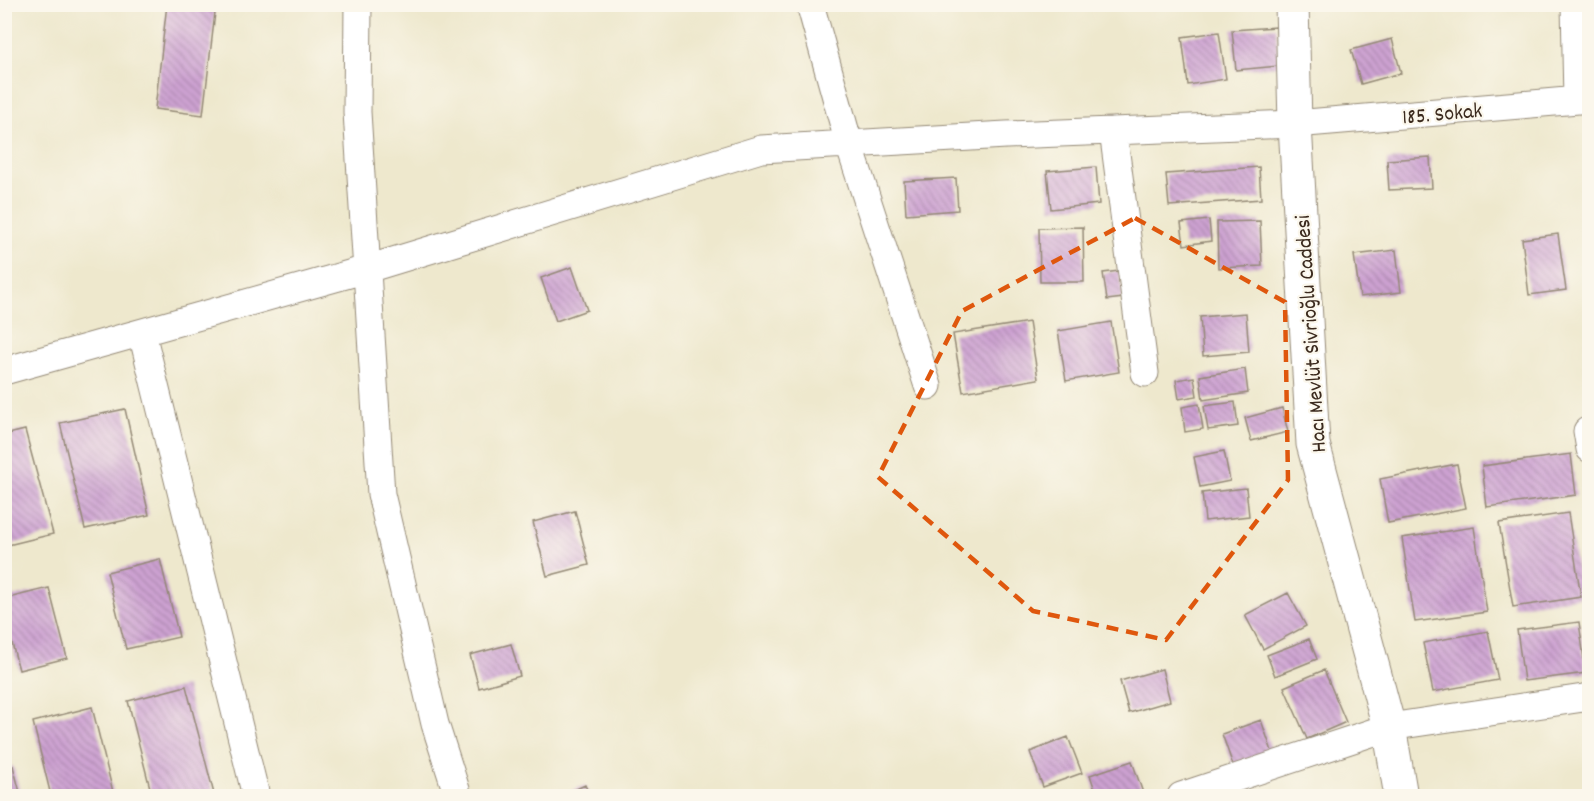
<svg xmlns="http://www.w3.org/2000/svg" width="1594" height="801" viewBox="0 0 1594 801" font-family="Dekko,sans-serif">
<defs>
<pattern id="building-back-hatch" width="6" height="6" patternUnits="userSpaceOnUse" patternTransform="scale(1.5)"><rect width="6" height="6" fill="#cda2d2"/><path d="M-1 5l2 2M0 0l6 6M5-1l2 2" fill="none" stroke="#a884aa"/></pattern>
</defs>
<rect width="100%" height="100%" fill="#fbf7ec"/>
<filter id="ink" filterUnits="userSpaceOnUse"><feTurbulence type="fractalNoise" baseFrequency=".0167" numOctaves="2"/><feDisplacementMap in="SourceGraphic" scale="12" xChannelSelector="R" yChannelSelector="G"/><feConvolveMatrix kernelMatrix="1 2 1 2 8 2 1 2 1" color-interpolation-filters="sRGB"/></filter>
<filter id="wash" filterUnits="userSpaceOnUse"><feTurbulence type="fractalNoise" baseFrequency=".008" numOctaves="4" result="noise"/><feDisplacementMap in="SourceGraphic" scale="24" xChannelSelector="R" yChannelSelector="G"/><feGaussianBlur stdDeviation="1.35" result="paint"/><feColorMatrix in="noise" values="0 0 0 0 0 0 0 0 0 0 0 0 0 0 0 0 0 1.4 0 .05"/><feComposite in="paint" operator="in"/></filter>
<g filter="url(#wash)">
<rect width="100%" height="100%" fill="#eee8cd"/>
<g id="blocks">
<!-- building -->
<path fill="url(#building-back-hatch)" d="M167 4H216L203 115 155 109Z
M1276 27 1279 66 1236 70 1232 30Z
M1219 32 1226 79 1188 85 1182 37Z
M1392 39 1401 73 1361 84 1351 50Z
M1430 157 1432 188 1389 190 1387 160Z
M1096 167 1099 204 1051 209 1047 171Z
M1259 167 1261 199 1169 206 1166 174Z
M956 178 958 210 906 214 904 181Z
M1209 220 1211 241 1184 245 1181 223Z
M1260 221 1262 266 1218 268 1217 222Z
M1083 227 1084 282H1040L1039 228Z
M1558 234 1566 290 1529 295 1522 239Z
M1396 250 1401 292 1360 297 1354 255Z
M572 267 587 310 556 321 541 278Z
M1119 271 1123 298 1107 300 1103 273Z
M1246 313 1249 352 1203 356 1200 317Z
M1029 322 1038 379 963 392 953 334Z
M1111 322 1119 372 1066 381 1058 331Z
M1245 369 1248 393 1203 400 1200 376Z
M1194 377 1197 396 1179 399 1176 380Z
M1235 402 1238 426 1208 430 1204 406Z
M1199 404 1203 429 1185 432 1182 407Z
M1282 408 1288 432 1251 441 1245 418Z
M125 409 149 515 85 529 60 423Z
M25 430 53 534 4 546V435Z
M1224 451 1230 481 1200 487 1194 457Z
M1571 454 1576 495 1487 507 1482 466Z
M1457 464 1466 508 1388 523 1380 479Z
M1246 488 1249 516 1205 521 1202 493Z
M575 511 589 565 547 576 533 522Z
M1568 513 1581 597 1513 607 1499 523Z
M1474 527 1487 612 1415 622 1402 538Z
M160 559 179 637 126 649 107 572Z
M49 588 67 658 19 670 4 613V599Z
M1288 593 1306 626 1263 649 1245 615Z
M1579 622 1586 673 1524 681 1517 630Z
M1488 631 1498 680 1433 692 1423 643Z
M1309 639 1317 659 1275 676 1267 655Z
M511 644 520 676 479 688 470 655Z
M1162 669 1170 701 1129 713 1120 681Z
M1324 670 1346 722 1307 739 1284 687Z
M186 686 214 794 206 796H152L128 701Z
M92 707 114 796H51L33 722Z
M1261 720 1274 757 1235 771 1222 734Z
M1068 737 1082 773 1043 787 1030 752Z
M1132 761 1144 796H1097L1090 775Z
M13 766 21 796H4V768Z
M585 785 590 796H561Z"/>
</g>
</g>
<g filter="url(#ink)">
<use href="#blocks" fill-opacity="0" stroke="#948976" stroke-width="1.5"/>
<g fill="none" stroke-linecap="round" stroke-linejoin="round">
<!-- minor casing -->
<g stroke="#948976" stroke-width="29">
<path id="minor" d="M358 4 357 112 381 494 435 724 458 796
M810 4 849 144 928 386
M1575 4 1577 100
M1113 131 1145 373
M142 333 256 796
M4 371 367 269 761 149 1006 135 1295 124 1590 99
M1587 431 1590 449
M1181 796 1389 727 1590 697"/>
</g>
<!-- tertiary casing -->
<g stroke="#948976" stroke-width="35">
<path id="tertiary" d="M1292 4 1295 124 1313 444 1389 727 1401 796"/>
</g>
<!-- minor -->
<use href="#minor" stroke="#fff" stroke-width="27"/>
<!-- tertiary -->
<use href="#tertiary" stroke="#fff" stroke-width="33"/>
</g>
</g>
<!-- marked area -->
<path fill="none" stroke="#df570d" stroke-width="4.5" stroke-dasharray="12 8" stroke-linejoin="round" d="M1135 218 1285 302 1288 480 1166 640 1033 611 878 477 962 311Z"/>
<g text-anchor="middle" stroke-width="4.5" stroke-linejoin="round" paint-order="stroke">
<!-- street labels -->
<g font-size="22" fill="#3b2a1e" stroke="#fbf7ec">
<text transform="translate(1442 112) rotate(-5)" y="8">185. Sokak</text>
<text transform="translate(1309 334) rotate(-94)" y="8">Hacı Mevlüt Sivrioğlu Caddesi</text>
</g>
</g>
<!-- margin -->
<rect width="1594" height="801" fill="none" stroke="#fbf7ec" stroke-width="24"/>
</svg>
